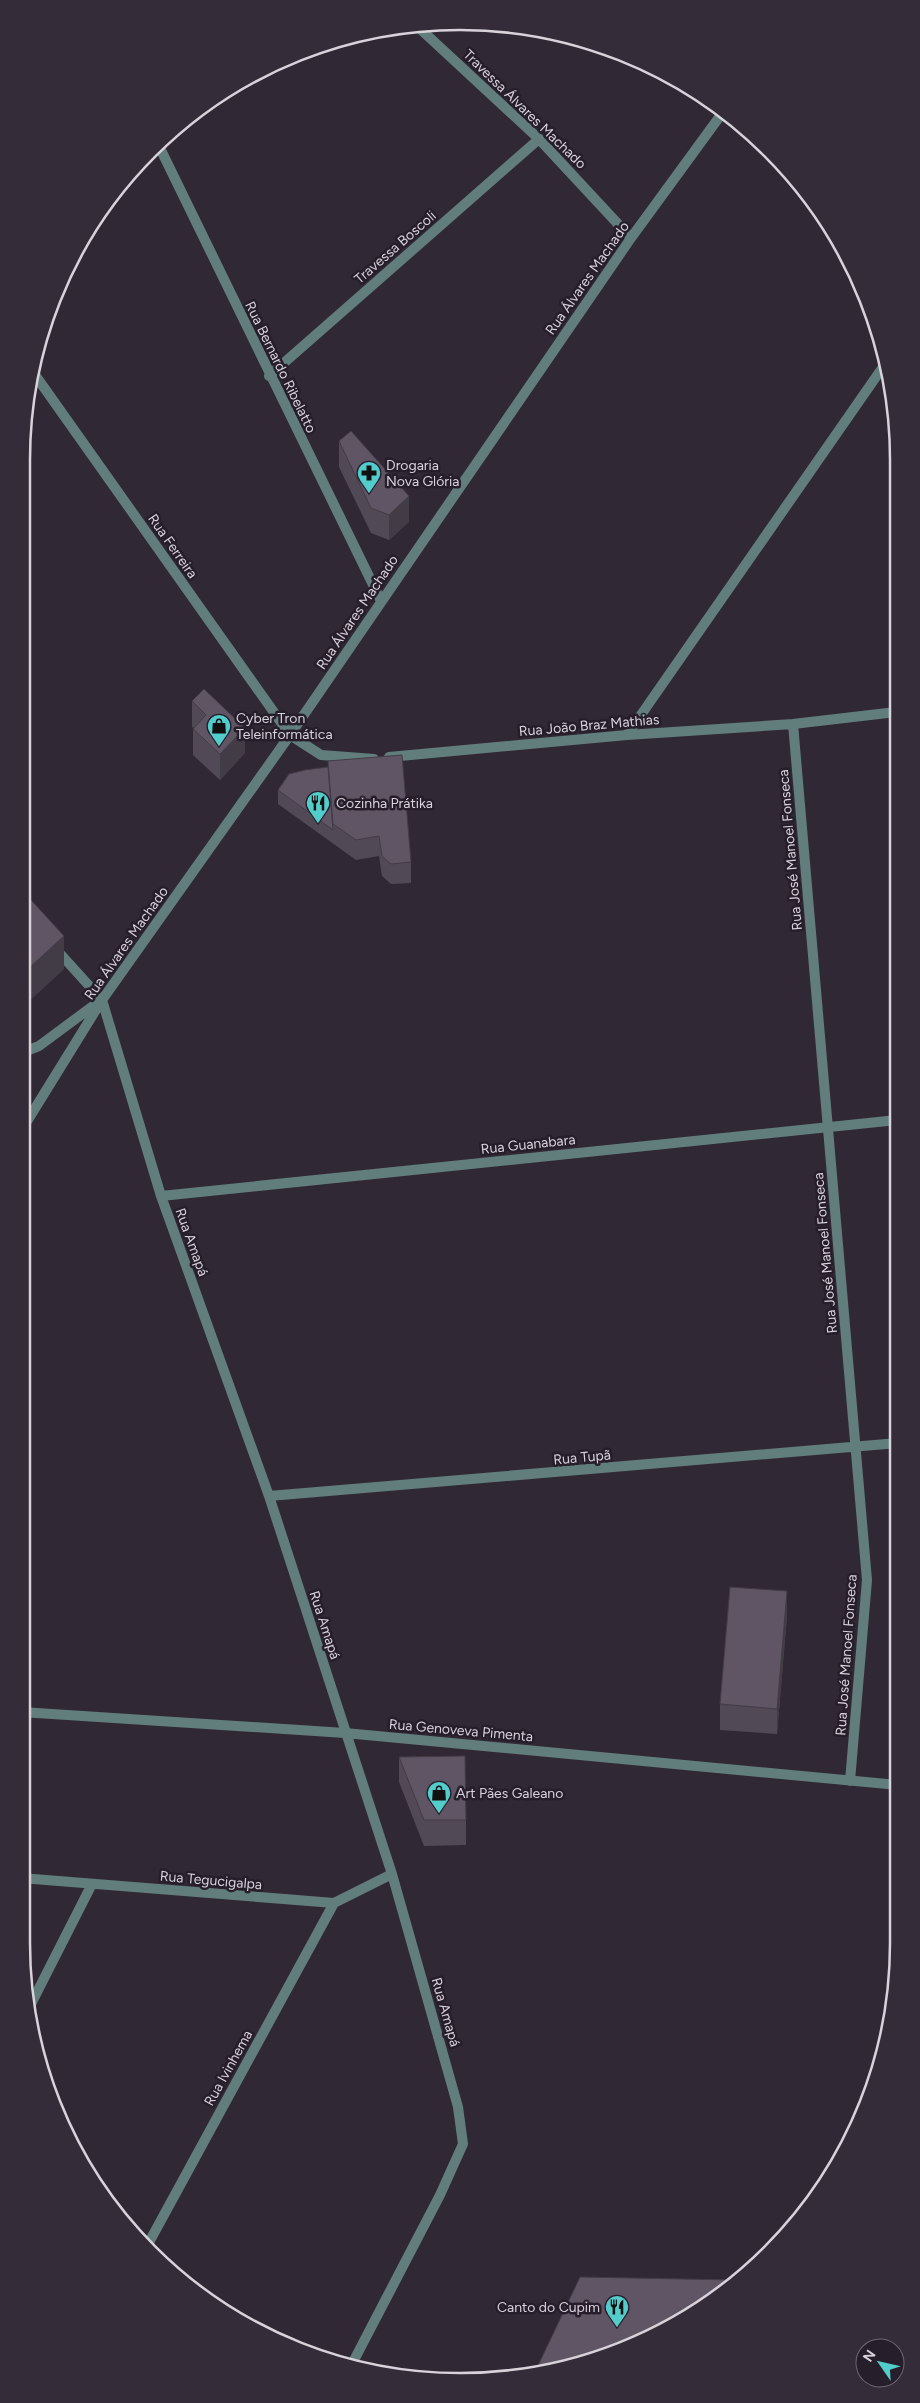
<svg xmlns="http://www.w3.org/2000/svg" width="920" height="2403" viewBox="0 0 920 2403" font-family="Figtree,sans-serif">
<rect width="100%" height="100%" fill="#312835"/>
<g fill="none" stroke-linecap="round" stroke-linejoin="round">
<!-- lane -->
<path stroke="#617e7d" stroke-width="10" d="M269 376 539 139"/>
<!-- street -->
<path stroke="#617e7d" stroke-width="10" d="M416 25 539 139 631 238
M158 144 381 601
M33 372 290 735 321 755 374 759
M793 724 867 1580 850 1781
M627 735 885 364
M389 757 627 735 793 724 896 712
M55 948 102 1000 161 1196 269 1496 392 1874 458 2107 463 2144 440 2195 351 2366
M21 1053 39 1046 97 1003
M21 1131 102 1000 290 735 631 238 723 112
M161 1196 897 1120
M269 1496 898 1443
M21 1712 345 1733 898 1785
M21 1878 334 1903 392 1874
M31 2004 92 1884
M147 2246 334 1903"/>
</g>
<!-- wall -->
<path fill="#524956" d="M339 441 409 522 389 540 371 533 339 467Z
M192 701 245 753 220 780 193 755V729L194 728 192 727Z
M328 761 411 862V883L391 884 382 876 379 856 356 860 278 804V790L328 767Z
M21 889 64 969 29 1001 21 992Z
M787 1616 777 1734 720 1730V1704Z
M399 1757 466 1820V1845L424 1846 399 1782Z"/>
<!-- shaded-wall -->
<path fill="#423c46" d="M409 496V522L389 540V515Z
M245 728V753L220 780V754Z
M64 936V969L29 1001V968Z
M28 1009V1030L21 1033V1012Z
M787 1591V1616L777 1734V1709Z"/>
<!-- building -->
<path fill="#5f5564" stroke="#423c46" d="M351 431 409 496 389 515 371 508 339 441Z
M204 689 245 728 220 754 193 729 206 715 192 701Z
M402 755 411 862 391 864 382 856 379 836 356 840 333 824 328 761Z
M328 767 333 830 278 790 289 774 305 770Z
M21 889 64 936 29 968 21 959Z
M21 1002 28 1009 21 1012Z
M730 1587 787 1591 777 1709 720 1704Z
M465 1756 466 1820H424L399 1757Z
M580 2277 734 2280 704 2308 628 2348 546 2373 534 2374Z"/>
<!-- icons -->
<defs>
<g id="pharmacy-pin" transform="scale(1.25)"><path d="M0 17L-7.5 6A9.5 9.5 0 1 1 7.5 6Z" fill="#53cdcb" stroke="#271e2b"/><path d="M-2-6h4v4h4v4h-4v4h-4v-4h-4v-4h4Z" fill="#111"/></g>
<g id="shop-pin" transform="scale(1.25)"><path d="M0 17L-7.5 6A9.5 9.5 0 1 1 7.5 6Z" fill="#53cdcb" stroke="#271e2b"/><path d="M-5-2.5h2.3a2.7 3.5 0 0 1 5.4 0H5L5.5 6h-11ZM-1.5-2.5h3a1.5 2.3 0 0 0-3 0Z" fill="#111"/></g>
<g id="restaurant-pin" transform="scale(1.25)"><path d="M0 17L-7.5 6A9.5 9.5 0 1 1 7.5 6Z" fill="#53cdcb" stroke="#271e2b"/><path d="M-5-6h1v4h1v-4h1v4h1v-4h1v5L-1.5 .5V6h-2V.5L-5-1ZM5-6V6H3V1.5H1.5Q1.5-4 5-6Z" fill="#111"/></g>
</defs>
<g fill-rule="evenodd">
<use href="#pharmacy-pin" x="369" y="473"/>
<use href="#shop-pin" x="219" y="726"/>
<use href="#restaurant-pin" x="318" y="803"/>
<use href="#shop-pin" x="439" y="1793"/>
<use href="#restaurant-pin" x="617" y="2307"/>
</g>
<g text-anchor="middle" stroke-width="5" stroke-linejoin="round" paint-order="stroke">
<!-- street labels -->
<g font-size="14" fill="#d8d3db" stroke="#271e2b">
<text transform="translate(525 109) rotate(44)" y="5">Travessa Álvares Machado</text>
<text transform="translate(395 247) rotate(-41)" y="5">Travessa Boscoli</text>
<text transform="translate(587 278) rotate(-55)" y="5">Rua Álvares Machado</text>
<text transform="translate(281 367) rotate(64)" y="5">Rua Bernardo Ribelatto</text>
<text transform="translate(173 546) rotate(55)" y="5">Rua Ferreira</text>
<text transform="translate(357 612) rotate(-56)" y="5">Rua Álvares Machado</text>
<text transform="translate(589 725) rotate(-5)" y="5">Rua João Braz Mathias</text>
<text transform="translate(790 850) rotate(-95)" y="5">Rua José Manoel Fonseca</text>
<text transform="translate(126 943) rotate(-55)" y="5">Rua Álvares Machado</text>
<text transform="translate(528 1144) rotate(-6)" y="5">Rua Guanabara</text>
<text transform="translate(192 1242) rotate(70)" y="5">Rua Amapá</text>
<text transform="translate(825 1253) rotate(-95)" y="5">Rua José Manoel Fonseca</text>
<text transform="translate(582 1457) rotate(-5)" y="5">Rua Tupã</text>
<text transform="translate(325 1625) rotate(72)" y="5">Rua Amapá</text>
<text transform="translate(846 1655) rotate(-86)" y="5">Rua José Manoel Fonseca</text>
<text transform="translate(461 1730) rotate(5)" y="5">Rua Genoveva Pimenta</text>
<text transform="translate(211 1880) rotate(5)" y="5">Rua Tegucigalpa</text>
<text transform="translate(446 2012) rotate(74)" y="5">Rua Amapá</text>
<text transform="translate(228 2068) rotate(-61)" y="5">Rua Ivinhema</text>
</g>
<!-- poi labels -->
<g font-size="14" fill="#d8d3db" stroke="#271e2b" text-anchor="start">
<text x="386" y="470">Drogaria<tspan x="386" dy="16">Nova Glória</tspan></text>
<text x="236" y="723">Cyber Tron<tspan x="236" dy="16">Teleinformática</tspan></text>
<text x="336" y="808">Cozinha Prátika</text>
<text x="456" y="1798">Art Pães Galeano</text>
<text x="600" y="2312" text-anchor="end">Canto do Cupim</text>
</g>
</g>
<!-- crop -->
<path d="M0 0H920V2403H0ZM460 30H460A430 430 0 0 1 890 460V1943A430 430 0 0 1 460 2373H460A430 430 0 0 1 30 1943V460A430 430 0 0 1 460 30Z" fill="#352c39" fill-rule="evenodd"/>
<path fill="none" stroke="#d8d3db" stroke-width="2.5" d="M460 30H460A430 430 0 0 1 890 460V1943A430 430 0 0 1 460 2373H460A430 430 0 0 1 30 1943V460A430 430 0 0 1 460 30Z"/>
<!-- north arrow -->
<g transform="translate(880 2363) rotate(304)"><circle r="24" fill="#271e2b" stroke="#6e6671"/>
<path d="M0-4L9 19L0 12L-9 19Z" fill="#53cdcb"/>
<text y="-8" font-size="14" font-weight="bold" text-anchor="middle" fill="#d8d3db">N</text>
</g>
</svg>
